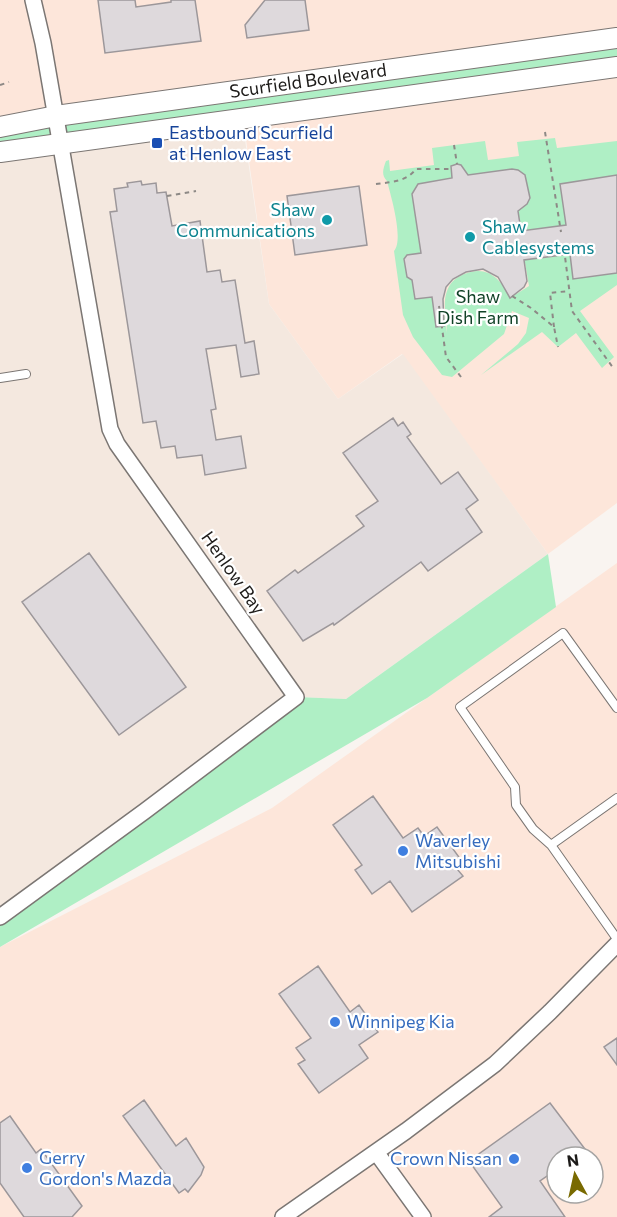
<svg xmlns="http://www.w3.org/2000/svg" width="617" height="1217" viewBox="0 0 617 1217" font-family="Commissioner,sans-serif">
<rect width="100%" height="100%" fill="#f9f4f0"/>
<!-- commercial -->
<path fill="#fde6da" fill-rule="evenodd" d="M0 0H617V38L0 127Z
M617 67V503L548 554 402 354 338 399 269 304 243 118Z
M617 563V1217H0V947L272 808ZM557 1157H593V1193H557Z"/>
<!-- built -->
<path fill="#f4e8df" d="M242 119 269 304 338 399 403 354 548 554 346 699 296 697 0 917V152Z"/>
<!-- green -->
<path fill="#afefc5" d="M617 38V67L0 152V127Z
M555 138 557 148 617 141V175L561 184 567 231 549 227 531 230 522 242 518 208 523 207 530 198 525 176 518 170 465 176 461 165 452 166V178L418 184 412 194 421 253 407 255 404 259 407 277 412 280 415 299 432 297 433 304 443 308 447 333C447 320 442 304 447 291 450 283 454 279 462 275 486 264 500 277 510 298L529 286 523 251 535 259 554 256 569 248 574 279 617 273V285L580 311 614 357 602 368 576 333 558 347 542 332 481 375 518 344 526 333 529 318 512 311 504 334 452 377 442 375 413 337 403 315 394 251C404 240 391 196 387 181 381 175 383 169 386 161L389 160 390 171 434 165 432 148 485 141 488 160 519 156 517 142Z
M548 554 556 607 427 698 0 947V917L296 697 346 699Z"/>
<!-- building -->
<path fill="#ded9dc" stroke="#9c979a" stroke-width="1.5" d="M98 0H135L136 7 171 2V0H195L201 41 105 53Z
M265 0H305L309 30 247 38 245 25Z
M457 164 461 165 468 175 512 169 518 170 525 175 530 198 527 204 518 211 521 231 566 225 560 184 617 175V273L573 279 570 254 524 260 527 281 524 287 510 298 498 277 483 269 466 272 453 279 446 287 443 299 444 326 436 327 432 297 415 299 412 280 407 277 404 259 407 255 421 253 412 194 418 184 452 178 451 166Z
M141 181 142 185 156 183 157 193 166 192 172 226 200 221 207 272 220 270 222 282 235 280 245 343 254 341 259 374 241 377 236 345 206 349 216 409 211 410 216 440 241 436 246 468 205 475 202 455 177 458 175 446 161 448 156 421 143 423 110 212 117 211 114 189 128 187 127 183Z
M359 186 367 245 295 255 287 196Z
M393 418 398 426 403 422 411 434 407 437 441 484 458 472 478 500 466 509 482 532 428 571 421 562 334 625 333 623 303 641 267 591 295 570 298 573 364 526 356 516 378 501 343 453Z
M89 553 186 687 119 735 22 602Z
M373 796 403 838 418 828 424 836 437 827 464 864 457 869 463 876 412 912 390 881 372 894 355 870 362 865 333 825Z
M318 966 350 1012 359 1005 378 1032 359 1045 368 1058 319 1093 298 1064 305 1060 296 1048 311 1038 279 994Z
M617 1038V1065L604 1047Z
M144 1100 176 1146 186 1138 204 1167 201 1175 188 1192 185 1189 179 1193 123 1116Z
M550 1103 585 1149 573 1157H557V1169L540 1181 565 1217H489L502 1207 469 1161Z
M10 1116 36 1153 41 1149 82 1206 72 1217H24L0 1183V1123Z"/>
<g fill="none" stroke-linecap="round" stroke-linejoin="round">
<!-- service casing -->
<g stroke="#7b7673" stroke-width="10">
<path id="service" d="M0 378 26 374
M617 708 563 633 460 707 515 787 516 805 533 829 551 845 617 939
M551 845 617 798"/>
</g>
<!-- minor casing -->
<g stroke="#7b7673" stroke-width="18">
<path id="minor" d="M0 917 145 811 296 697 117 444 110 429 43 43 33 0
M376 1152 423 1217
M283 1217 406 1131 495 1064 550 1012 617 944"/>
</g>
<!-- tertiary casing -->
<g stroke="#7b7673" stroke-width="22">
<path id="tertiary" d="M0 127 56 116 617 38
M0 152 617 67"/>
</g>
<!-- path -->
<path stroke="#8d8986" stroke-width="2" stroke-dasharray="4.5 4.5" stroke-linecap="butt" d="M0 85 9 82
M545 132 561 232
M454 145 457 164
M376 184C391 182 406 182 416 169H451
M167 196 196 191
M564 249 572 311 614 369
M512 296 531 308 554 327 558 347
M439 306 446 357 461 377
M554 327 550 293 569 291"/>
<!-- service -->
<use href="#service" stroke="#fff" stroke-width="8"/>
<!-- minor -->
<use href="#minor" stroke="#fff" stroke-width="15"/>
<!-- tertiary -->
<use href="#tertiary" stroke="#fff" stroke-width="20"/>
</g>
<!-- markers -->
<rect fill="#1a4fb4" stroke="#fff" stroke-width="2" x="151" y="137" width="12" height="12" rx="3"/>
<g fill="#0f9aa8" stroke="#fff" stroke-width="2">
<circle cx="327" cy="220" r="6"/>
<circle cx="470" cy="237" r="6"/>
</g>
<g fill="#3f7fe0" stroke="#fff" stroke-width="2">
<circle cx="403" cy="851" r="6"/>
<circle cx="335" cy="1022" r="6"/>
<circle cx="514" cy="1159" r="6"/>
<circle cx="27" cy="1168" r="6"/>
</g>
<g text-anchor="middle" stroke-width="4.5" stroke-linejoin="round" paint-order="stroke">
<!-- street labels -->
<g font-size="18" fill="#1d1b19" stroke="#fff">
<text transform="translate(308 81) rotate(-8)" y="6">Scurfield Boulevard</text>
<text transform="translate(233 573) rotate(55)" y="6">Henlow Bay</text>
</g>
<!-- transit labels -->
<g font-size="18" fill="#164399" stroke="#fff" text-anchor="start">
<text x="169" y="139">Eastbound Scurfield<tspan x="169" dy="21">at Henlow East</tspan></text>
</g>
<!-- culture labels -->
<g font-size="18" fill="#0d838f" stroke="#fff" text-anchor="end">
<text x="315" y="216">Shaw<tspan x="315" dy="21">Communications</tspan></text>
<text x="482" y="233" text-anchor="start">Shaw<tspan x="482" dy="21">Cablesystems</tspan></text>
</g>
<!-- park labels -->
<g font-size="18" fill="#104227" stroke="#fff">
<text x="478" y="303">Shaw<tspan x="478" dy="21">Dish Farm</tspan></text>
</g>
<!-- shop labels -->
<g font-size="18" fill="#366cbe" stroke="#fff" text-anchor="start">
<text x="415" y="847">Waverley<tspan x="415" dy="21">Mitsubishi</tspan></text>
<text x="347" y="1028">Winnipeg Kia</text>
<text x="39" y="1164">Gerry<tspan x="39" dy="21">Gordon's Mazda</tspan></text>
<text x="502" y="1165" text-anchor="end">Crown Nissan</text>
</g>
</g>
<!-- north arrow -->
<g transform="translate(575 1175) rotate(352)"><circle r="28" fill="#ffffff" stroke="#a5a4a3" stroke-width="1.5"/>
<path d="M0-4.5L10 22L0 15L-10 22Z" fill="#796a01"/>
<text y="-9" font-size="16" font-weight="bold" text-anchor="middle" fill="#1d1b19">N</text>
</g>
</svg>
